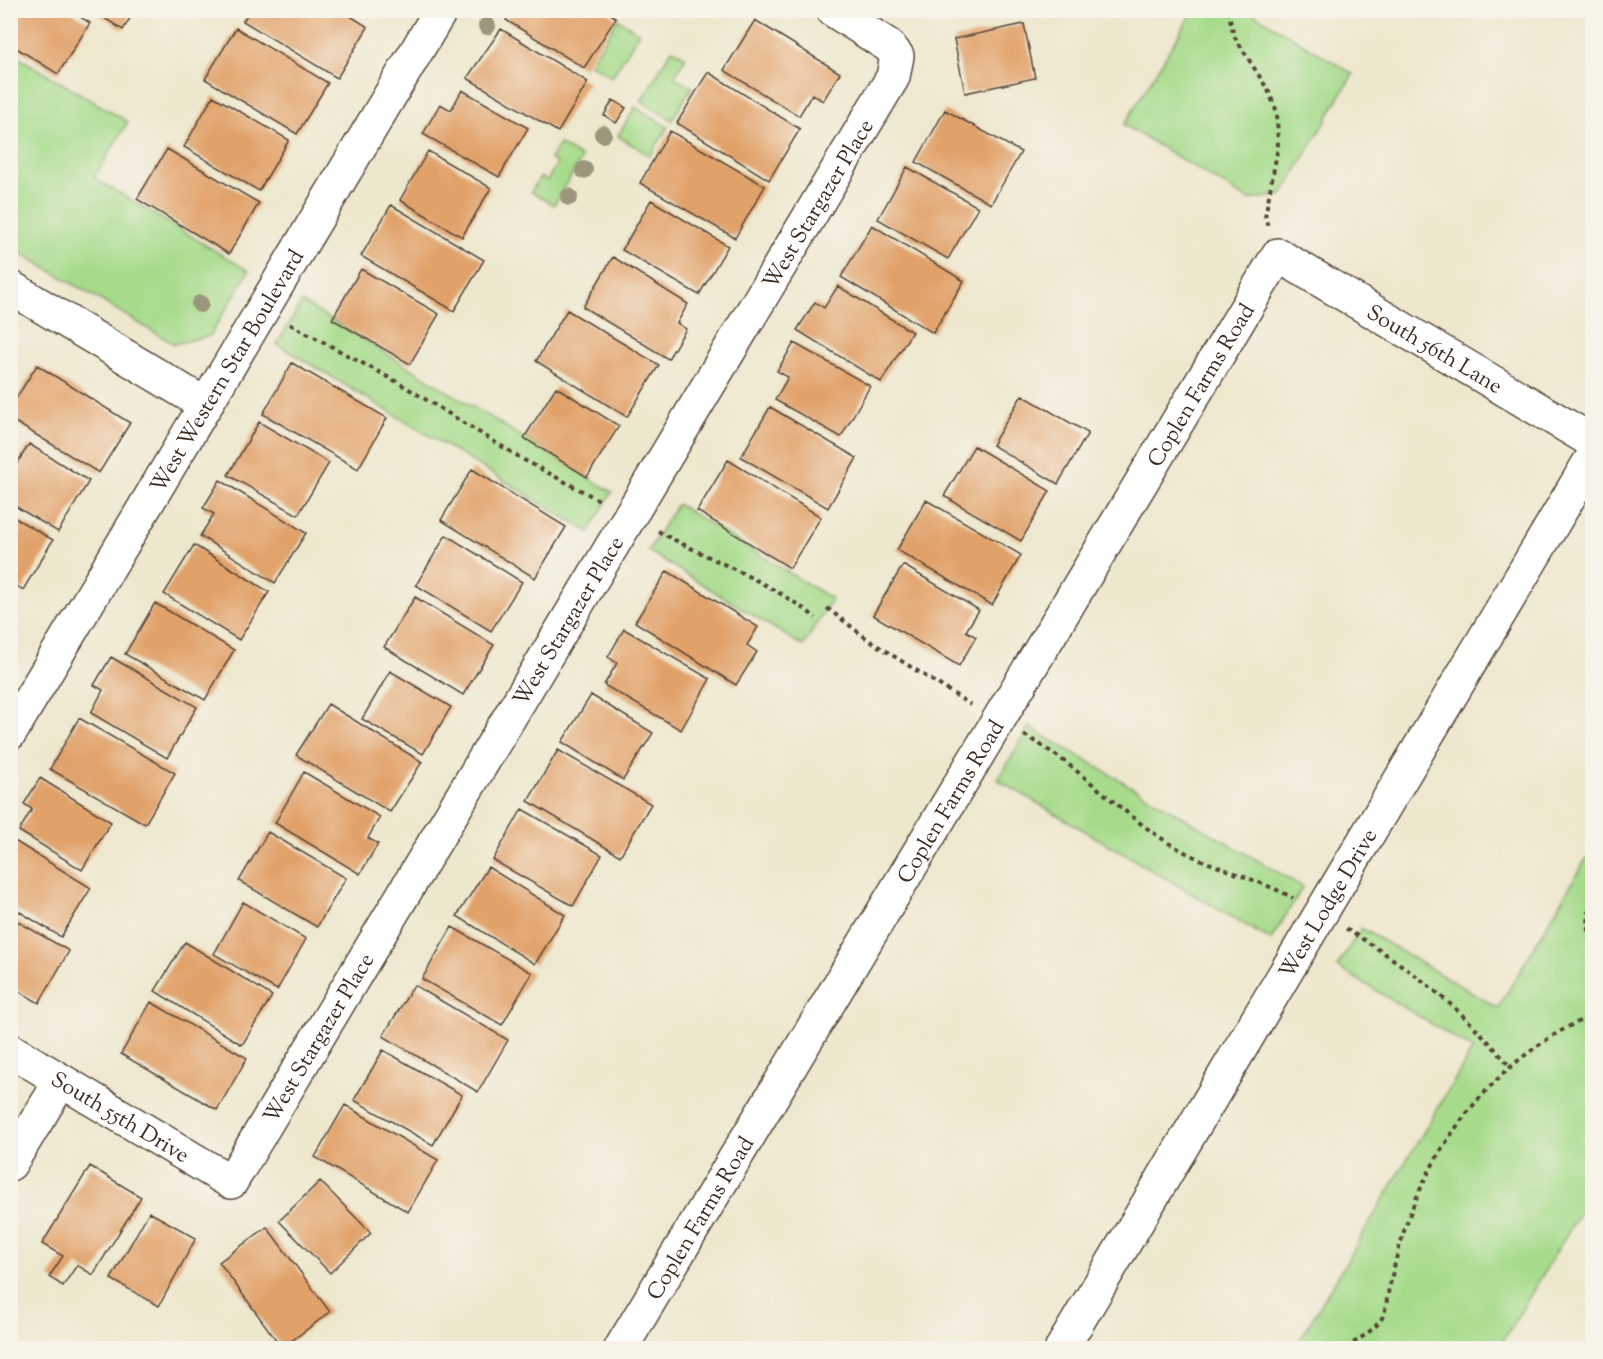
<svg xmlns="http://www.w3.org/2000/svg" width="1603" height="1359" viewBox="0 0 1603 1359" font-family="'Sorts Mill Goudy',serif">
<rect width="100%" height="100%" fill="#f7f3e8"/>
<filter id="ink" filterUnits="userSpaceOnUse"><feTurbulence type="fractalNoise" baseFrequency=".0167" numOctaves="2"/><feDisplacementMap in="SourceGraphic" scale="12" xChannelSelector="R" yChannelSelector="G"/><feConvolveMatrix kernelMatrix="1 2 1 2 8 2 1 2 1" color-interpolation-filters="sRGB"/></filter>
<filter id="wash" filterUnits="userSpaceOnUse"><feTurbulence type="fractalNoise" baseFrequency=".008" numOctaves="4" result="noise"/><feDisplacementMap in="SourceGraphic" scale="24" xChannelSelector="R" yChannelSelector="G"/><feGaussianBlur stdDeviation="1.35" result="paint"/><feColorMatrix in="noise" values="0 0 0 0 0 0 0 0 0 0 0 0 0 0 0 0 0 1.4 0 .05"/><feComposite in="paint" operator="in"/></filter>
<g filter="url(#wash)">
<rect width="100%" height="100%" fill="#ede7cd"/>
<!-- green -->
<path fill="#a6db8b" stroke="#708254" stroke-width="1.5" d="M1193 11H1249L1353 74 1282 195 1249 200 1124 125Z
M618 19 639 33 612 77 590 64Z
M672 49 686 57 674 77 692 87 672 120 641 101Z
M11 53 128 122 94 178 249 271 210 336 174 344 11 247Z
M635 107 668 127 650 156 618 136Z
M559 144 582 158 554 205 531 192 540 177 547 181 557 163 550 159Z
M302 302 612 492 589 532 277 344Z
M677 504 832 599 803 646 648 551Z
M1029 727 1303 887 1271 940 998 780Z
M1592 849V1192L1499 1348H1295L1473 1049 1337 967 1361 928 1498 1008Z"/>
<g id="blocks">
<!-- building -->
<path fill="#e1a26b" d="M13 10H69L90 23 58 74 10 44V15Z
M92 10H135L123 30Z
M250 10H341L368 27 337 78 243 21Z
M512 10H605L616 18 584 68 506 20Z
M952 10H967L959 18Z
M755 20 840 73 823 101 812 94 799 116 724 70Z
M1024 24 1035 78 965 93 954 39Z
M236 28 328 83 297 134 205 79Z
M501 29 588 82 558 132 467 78Z
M708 72 800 129 769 180 677 123Z
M462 90 528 128 499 177 423 134 440 104 451 110Z
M213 96 289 140 259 191 184 147Z
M613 100 626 108 616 123 604 115Z
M945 110 1021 152 991 204 916 162Z
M670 131 765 186 735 238 640 183Z
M167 149 259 203 229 254 137 199Z
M428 151 491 188 462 237 400 200Z
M907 167 978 207 948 259 878 219Z
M651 200 728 246 699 295 622 250Z
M391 205 484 260 454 311 361 256Z
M872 225 964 281 933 333 841 277Z
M613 257 688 304 677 323 686 329 668 359 583 307Z
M361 269 439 314 410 364 332 319Z
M838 286 912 332 881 382 797 330 815 302 824 308Z
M567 310 659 365 627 417 536 361Z
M794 343 870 386 841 437 775 400 788 377 777 371Z
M292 363 387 418 358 469 263 414Z
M37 365 130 423 99 473 10 419V408Z
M556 387 619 426 587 477 524 438Z
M1022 395 1088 433 1058 484 992 445Z
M770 407 857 458 828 508 741 457Z
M259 422 329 463 298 515 228 475Z
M29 444 89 481 58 532 10 503V475Z
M974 446 1050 491 1021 541 944 496Z
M728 460 821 517 790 568 697 511Z
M472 469 566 527 535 578 441 520Z
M220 480 306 533 275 583 200 536 214 514 203 508Z
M926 500 1021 555 992 605 897 550Z
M10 515 53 540 23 590 10 582Z
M446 535 522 582 491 631 416 585Z
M194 545 269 592 239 640 164 594Z
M903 565 979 610 966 631 976 637 959 666 873 615Z
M667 571 758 627 747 645 757 652 736 685 635 622Z
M415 597 494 645 463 695 384 647Z
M155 603 234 650 205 700 125 654Z
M624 629 710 679 681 730 604 685 617 663 608 657Z
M111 657 197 707 167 758 91 713 103 690 94 685Z
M390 671 451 707 423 754 362 719Z
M591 695 653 733 623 780 562 742Z
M328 704 422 762 390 812 296 755Z
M79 718 175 773 145 824 50 769Z
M558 750 651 804 620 856 528 801Z
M304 772 380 817 368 838 378 844 360 874 275 823Z
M40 778 111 822 82 870 19 831 32 809 24 804Z
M522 809 602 855 573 906 493 860Z
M268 832 346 878 317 927 239 881Z
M13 840 91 888 61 937 10 906V844Z
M488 867 565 915 535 964 457 916Z
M243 902 306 939 277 990 214 954Z
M10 917 69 951 39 1003 10 986Z
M452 927 532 973 502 1025 422 979Z
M185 942 272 996 242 1045 155 991Z
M414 985 508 1040 478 1092 383 1036Z
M151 1002 247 1058 217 1110 121 1054Z
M383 1050 462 1095 433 1145 354 1100Z
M345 1105 438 1160 408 1212 315 1157Z
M90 1166 141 1197 93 1275 77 1265 63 1286 49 1277 63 1256 42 1244Z
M320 1181 371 1233 330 1273 279 1221Z
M149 1212 196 1238 159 1306 111 1279Z
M267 1227 330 1312 282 1348 219 1262Z"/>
</g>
</g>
<g filter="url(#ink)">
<use href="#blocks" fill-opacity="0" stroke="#564638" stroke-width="1.5"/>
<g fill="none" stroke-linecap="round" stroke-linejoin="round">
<!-- minor casing -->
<g stroke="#564638" stroke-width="36">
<g id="minor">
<path d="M10 287 206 405"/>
<path id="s1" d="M10 733 441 10"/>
<path id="s2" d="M10 1050 231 1182 893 77 897 56 889 46 833 10"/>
<path d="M10 1164 61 1081"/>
<path id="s3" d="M621 1348 1278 255 1592 441"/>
<path id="s4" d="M1062 1348 1592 458"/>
</g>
</g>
<!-- path -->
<path stroke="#564638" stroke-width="4" stroke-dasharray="4.5 4.5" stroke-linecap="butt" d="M1228 10 1234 36 1268 90 1277 112 1278 147 1265 217 1268 227
M290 324 399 383 524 460 601 501
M658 531C710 560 771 582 816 618
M827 608 870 641 971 705
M1024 735C1077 764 1117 810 1167 842 1206 867 1253 876 1293 898
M1592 882 1588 924 1592 950
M1346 929C1408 966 1465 1010 1510 1067
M1346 1348C1357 1340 1377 1329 1383 1316 1387 1307 1387 1294 1390 1284 1396 1258 1403 1231 1413 1206 1448 1121 1509 1052 1592 1015"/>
<!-- minor -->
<use href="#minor" stroke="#fff" stroke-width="33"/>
</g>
<!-- trees -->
<g fill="#9a977c">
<circle cx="487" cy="26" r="9"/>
<circle cx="603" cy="134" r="9"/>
<circle cx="584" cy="170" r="9"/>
<circle cx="569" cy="197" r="9"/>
<circle cx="200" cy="304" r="9"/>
</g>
</g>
<g text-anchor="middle" stroke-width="4.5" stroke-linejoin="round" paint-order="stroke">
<!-- street labels -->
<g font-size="22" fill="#3b2a1e" stroke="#f7f3e8">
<text dy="8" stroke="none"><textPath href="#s2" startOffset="1398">West Stargazer Place</textPath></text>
<text dy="8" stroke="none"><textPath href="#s3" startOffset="1458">South 56th Lane</textPath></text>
<text dy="8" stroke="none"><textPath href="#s1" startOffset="422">West Western Star Boulevard</textPath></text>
<text dy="8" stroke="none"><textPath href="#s3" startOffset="1124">Coplen Farms Road</textPath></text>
<text dy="8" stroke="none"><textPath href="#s2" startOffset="912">West Stargazer Place</textPath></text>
<text dy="8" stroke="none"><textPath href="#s3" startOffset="638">Coplen Farms Road</textPath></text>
<text dy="8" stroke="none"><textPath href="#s4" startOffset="518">West Lodge Drive</textPath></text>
<text dy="8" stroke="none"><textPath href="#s2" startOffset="426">West Stargazer Place</textPath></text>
<text dy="8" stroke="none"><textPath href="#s2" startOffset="129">South 55th Drive</textPath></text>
<text dy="8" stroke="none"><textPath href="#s3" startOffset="152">Coplen Farms Road</textPath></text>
</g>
</g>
<!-- margin -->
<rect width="1603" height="1359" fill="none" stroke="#f7f3e8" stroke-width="36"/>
</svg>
